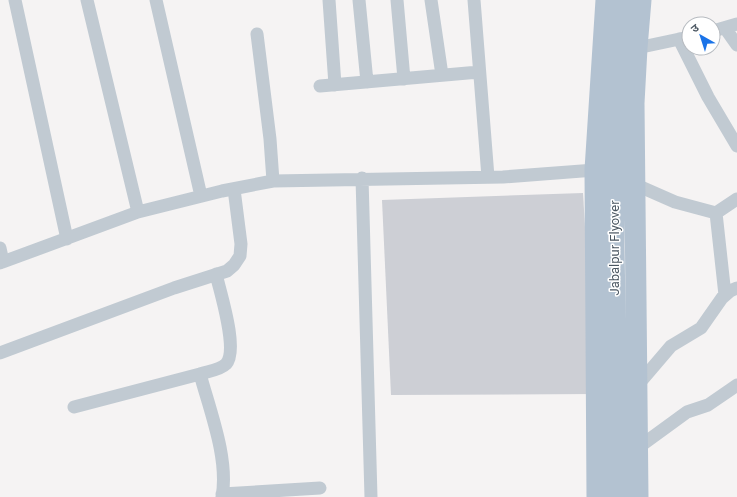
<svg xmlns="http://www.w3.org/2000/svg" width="737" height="497" viewBox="0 0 737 497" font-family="Roboto,'Noto Sans Devanagari',sans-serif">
<rect width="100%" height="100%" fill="#f5f3f3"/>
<!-- building -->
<path fill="#cdcfd5" d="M583 193 595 394 391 395 382 200Z"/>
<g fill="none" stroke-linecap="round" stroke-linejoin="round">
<!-- minor -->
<path stroke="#c1cad2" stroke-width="13" d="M15 0 67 239
M87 0 138 212
M156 0 201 196
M329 0 335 85
M359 0 367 82
M397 0 404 79
M431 0 442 75
M474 0 488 177
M725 28 737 45
M713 31 737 24
M257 34 270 139 273 181
M679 39 708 97 737 146
M637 48 689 37
M320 86 479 72
M362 178 371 497
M634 184 675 202 716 213 725 295
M716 213 737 199
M0 248 3 262
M0 263 138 212 222 191 273 181 503 177 595 170
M0 353 174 288 227 271 234 265 240 256 241 244 234 189
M200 374C210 411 229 459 222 497
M636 387 671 346 701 328 722 298 730 291 737 288
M74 407 200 374C209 371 220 370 226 364 239 350 220 292 216 274
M639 447 687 412 708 405 737 385
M222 494 320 488"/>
<!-- primary -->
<path stroke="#b3c2d1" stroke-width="21" d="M597 497 595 170 606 0
M618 497 614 245 615 99 624 0
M638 497 634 103 637 48 641 0"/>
</g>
<g text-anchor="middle" stroke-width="3" stroke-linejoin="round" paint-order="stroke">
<!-- street labels -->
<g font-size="13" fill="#4a5661" stroke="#fff">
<text transform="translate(614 248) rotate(-90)" y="5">Jabalpur Flyover</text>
</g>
</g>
<!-- north arrow -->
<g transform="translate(701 36) rotate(321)"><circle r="19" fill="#ffffff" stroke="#b7bbc0"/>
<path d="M0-3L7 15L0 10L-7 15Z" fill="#1a73e8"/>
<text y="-6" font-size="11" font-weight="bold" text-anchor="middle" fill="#4a5661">उ</text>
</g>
</svg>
